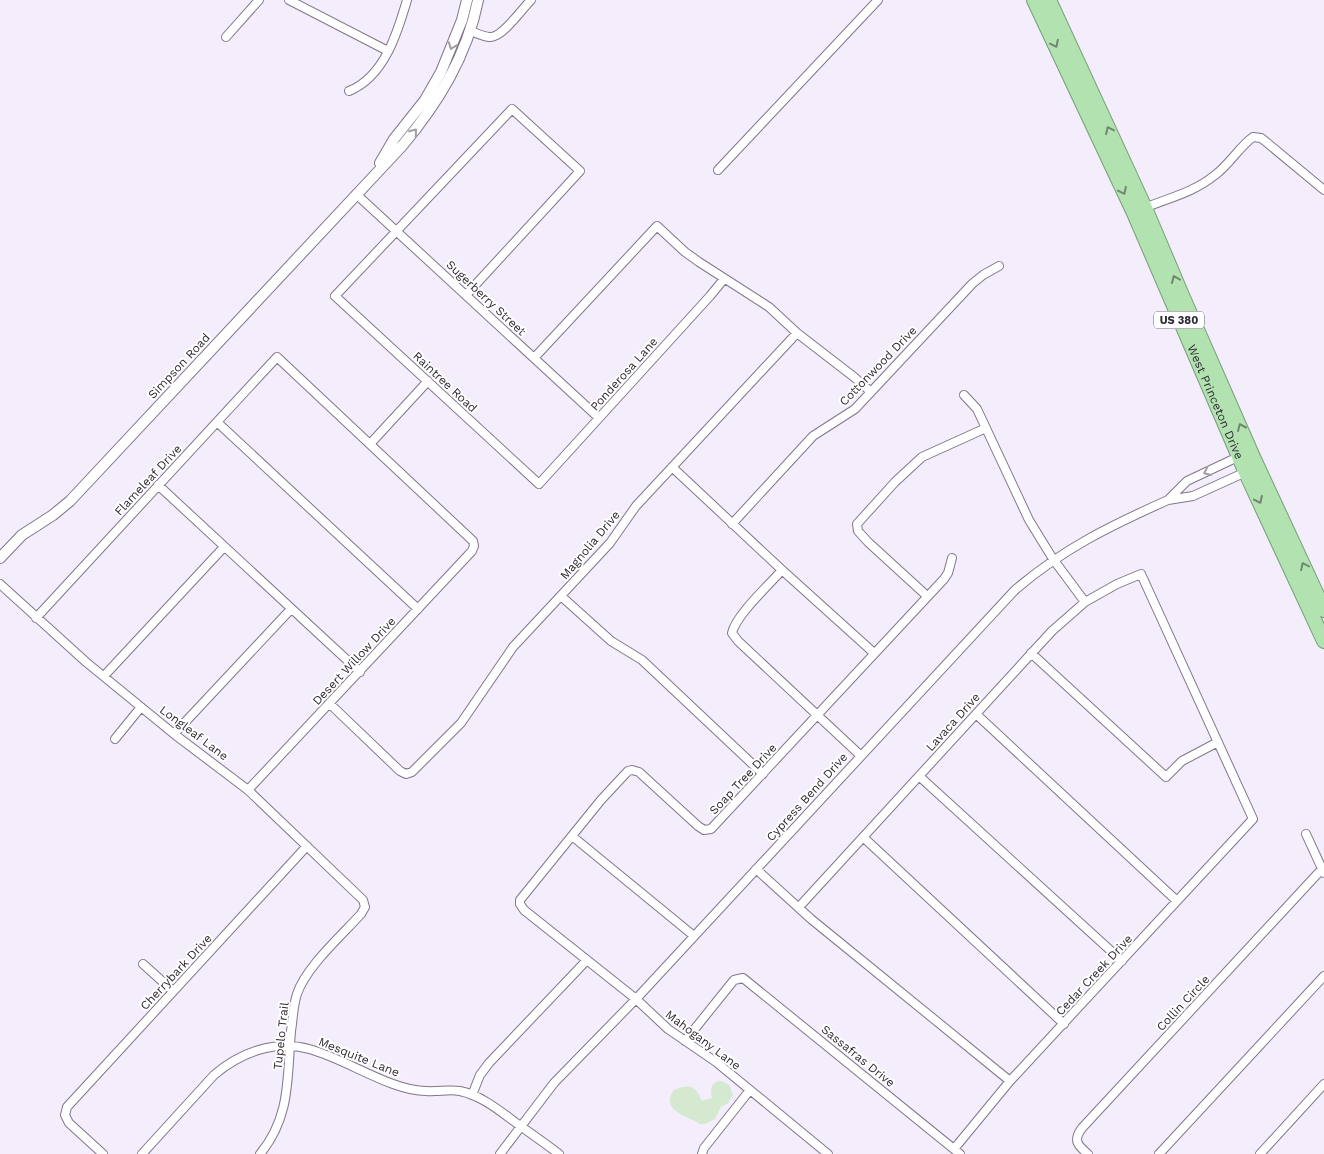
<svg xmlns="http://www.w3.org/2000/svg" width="1324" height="1154" viewBox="0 0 1324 1154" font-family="'Work Sans',sans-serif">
<rect width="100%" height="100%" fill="#f4edfc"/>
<!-- green -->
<path fill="#d5e9d0" d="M722 1081 729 1085 733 1095 728 1103 721 1107 715 1119 705 1124H700C687 1116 659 1110 674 1090 689 1084 695 1085 702 1101L712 1098C710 1089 711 1081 722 1081Z"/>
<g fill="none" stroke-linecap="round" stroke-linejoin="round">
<!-- minor casing -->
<g stroke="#81768c" stroke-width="10">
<path id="minor" d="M289 0 388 51
M471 31C476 33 484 37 490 37 502 38 522 9 531 0
M226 37 259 0
M349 91C384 77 397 34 407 0
M718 170 878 0
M356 194 599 418
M1142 209C1168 198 1193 193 1215 175 1230 164 1239 147 1253 137L1261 138 1265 141 1324 190
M466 295 580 171 512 109 335 296 539 484 710 296 724 279
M534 358 657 226 685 252 699 262 769 307 797 333 854 377 871 392
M964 395 977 409 1029 520 1053 559 1085 602
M217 422 418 609
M370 444 428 381
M1242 455 1187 481 1168 500 1193 496 1248 471
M672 467 782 570 874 653
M158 485 360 672
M732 524 813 436 855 409 972 284 983 275 999 266
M782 570C769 585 736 615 732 633L738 641 860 755
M0 584 86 662 174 734 248 790 363 900 365 907 361 914C341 936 306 967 297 994 293 1006 293 1019 291 1031 287 1077 291 1117 260 1154
M561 596 611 641 642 660 763 774
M927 596 868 542 858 531 857 524 895 482 922 457 986 428
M36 618 277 357 473 541 474 546 472 551 248 790
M1031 653 1166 777 1182 761 1218 742
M104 676 224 547
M330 704 400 771 406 774 412 772 461 723 513 647 610 543 636 506 797 333
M976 714 1177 901
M174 734 291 609
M115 739 141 707
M919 776 1122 961
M1306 834 1324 873
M572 836 694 936
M863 837 1064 1024
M756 869 811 919 1010 1081
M799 907 1052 631 1085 602 1117 584 1141 574 1253 819 1010 1081 954 1149
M143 964 173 991
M685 1041 734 980 743 978 960 1154
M472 1095 480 1075 489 1063 587 960
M103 1154 69 1123 65 1115 67 1107 307 846
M142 1154 214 1075C240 1053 275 1039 309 1049 338 1057 365 1074 393 1084 404 1088 415 1091 426 1091 438 1092 449 1089 460 1091 483 1096 501 1112 519 1125 533 1135 546 1144 559 1154
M500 1154 554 1083 636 999 1015 590C1064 548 1110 526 1168 500
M702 1154 704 1148 750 1090
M828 1154 716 1062 668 1029 636 999 524 910 520 904V900L601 800 628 771 632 770 639 772 698 826 704 830 711 829 944 579 948 573 952 558
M1088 1154C1077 1145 1073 1140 1082 1128L1322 869
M1159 1154 1324 976
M1260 1154 1324 1084"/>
</g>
<!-- tertiary casing -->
<g stroke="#81768c" stroke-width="12">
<path id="tertiary" d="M380 163 394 139 425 100 441 72 462 20 467 0
M0 558 22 535 53 515 70 501 402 146C438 103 467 56 478 0"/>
</g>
<!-- trunk casing -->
<g stroke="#779d78" stroke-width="16">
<g id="trunk">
<path id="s1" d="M1034 0 1134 213 1246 473 1324 641"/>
<path d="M1049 0 1145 208 1181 293 1253 457 1324 610"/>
</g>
</g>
<!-- minor -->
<use href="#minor" stroke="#fff" stroke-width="8"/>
<!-- tertiary -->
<use href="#tertiary" stroke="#fff" stroke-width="10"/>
<!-- trunk -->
<use href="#trunk" stroke="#b2e2b0" stroke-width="14"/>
</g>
<!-- one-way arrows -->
<defs><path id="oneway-chevron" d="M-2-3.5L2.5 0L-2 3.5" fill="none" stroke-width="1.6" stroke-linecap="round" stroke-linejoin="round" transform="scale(1.25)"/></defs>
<g stroke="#708671">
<use href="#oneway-chevron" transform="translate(1055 44) rotate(64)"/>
<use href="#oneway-chevron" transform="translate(1109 130) rotate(-115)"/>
<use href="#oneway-chevron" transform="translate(1123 191) rotate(65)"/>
<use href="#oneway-chevron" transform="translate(1175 279) rotate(-113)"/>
<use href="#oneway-chevron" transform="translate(1241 427) rotate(-114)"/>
<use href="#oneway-chevron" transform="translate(1259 500) rotate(65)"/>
<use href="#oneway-chevron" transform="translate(1304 566) rotate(-115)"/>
</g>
<g stroke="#a19fa3">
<use href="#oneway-chevron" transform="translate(452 46) rotate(110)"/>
<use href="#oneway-chevron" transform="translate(414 132) rotate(-51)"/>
<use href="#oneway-chevron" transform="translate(1207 472) rotate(155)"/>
</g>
<g text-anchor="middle" stroke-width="4" stroke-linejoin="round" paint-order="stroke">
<!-- shield labels -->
<rect fill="#fff" stroke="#6d6970" stroke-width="1" x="1154" y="311.5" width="50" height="17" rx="4"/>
<g font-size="11" font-weight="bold" fill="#2e2932">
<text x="1179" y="324">US 380</text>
</g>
<!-- street labels -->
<g font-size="12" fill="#2e2932" stroke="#fff">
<text transform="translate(486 298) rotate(43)" y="4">Sugerberry Street</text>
<text transform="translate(179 366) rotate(-47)" y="4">Simpson Road</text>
<text transform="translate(878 366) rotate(-46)" y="4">Cottonwood Drive</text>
<text transform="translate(624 374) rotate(-48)" y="4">Ponderosa Lane</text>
<text transform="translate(445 382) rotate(43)" y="4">Raintree Road</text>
<text dy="4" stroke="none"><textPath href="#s1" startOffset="441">West Princeton Drive</textPath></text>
<text transform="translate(148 480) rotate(-47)" y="4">Flameleaf Drive</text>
<text transform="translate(590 545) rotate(-50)" y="4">Magnolia Drive</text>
<text transform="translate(354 661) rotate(-47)" y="4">Desert Willow Drive</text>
<text transform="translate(953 722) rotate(-48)" y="4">Lavaca Drive</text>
<text transform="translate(194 733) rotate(37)" y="4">Longleaf Lane</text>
<text transform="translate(743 779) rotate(-47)" y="4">Soap Tree Drive</text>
<text transform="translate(807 797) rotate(-48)" y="4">Cypress Bend Drive</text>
<text transform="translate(176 972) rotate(-47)" y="4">Cherrybark Drive</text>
<text transform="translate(1094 975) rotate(-47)" y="4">Cedar Creek Drive</text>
<text transform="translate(1183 1003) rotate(-47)" y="4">Collin Circle</text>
<text transform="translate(281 1036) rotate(-84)" y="4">Tupelo Trail</text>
<text transform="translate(703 1040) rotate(37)" y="4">Mahogany Lane</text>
<text transform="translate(858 1056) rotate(39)" y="4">Sassafras Drive</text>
<text transform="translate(359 1057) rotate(22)" y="4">Mesquite Lane</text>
</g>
</g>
</svg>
